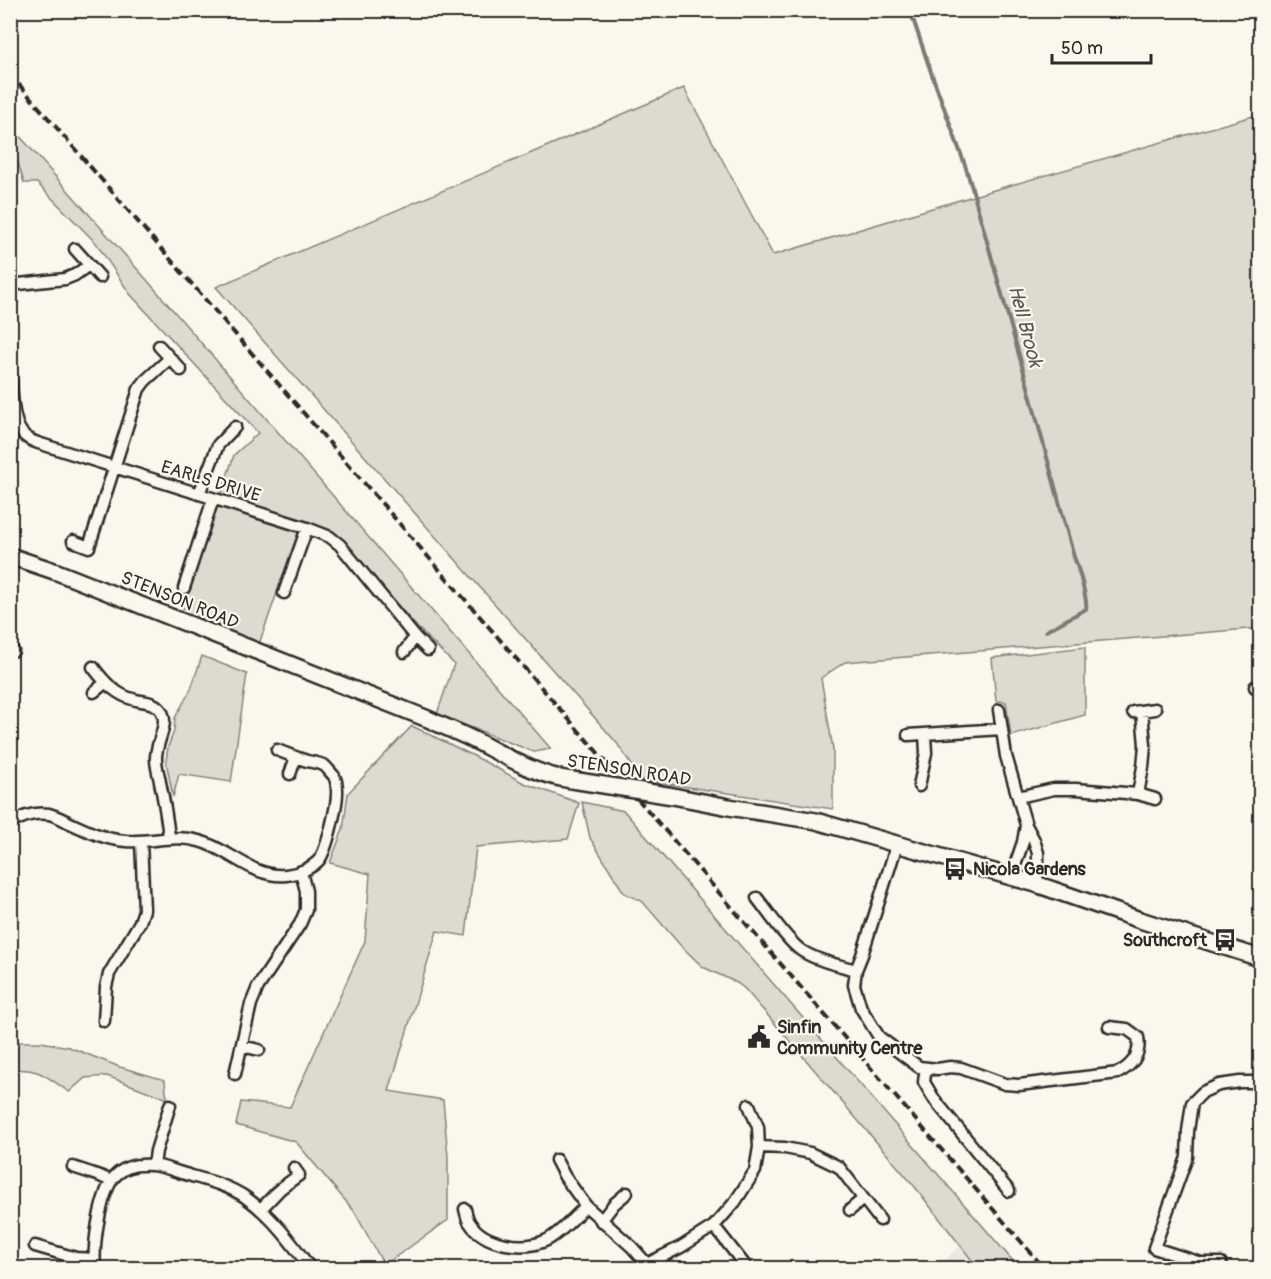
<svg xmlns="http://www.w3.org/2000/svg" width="1271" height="1279" viewBox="0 0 1271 1279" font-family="Pangolin,sans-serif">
<rect width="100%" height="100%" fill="#fbf7ec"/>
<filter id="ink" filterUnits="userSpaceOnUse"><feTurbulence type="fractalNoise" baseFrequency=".0167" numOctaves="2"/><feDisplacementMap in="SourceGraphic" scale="12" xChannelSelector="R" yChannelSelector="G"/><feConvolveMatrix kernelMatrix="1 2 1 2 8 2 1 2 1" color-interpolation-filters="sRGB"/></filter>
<g filter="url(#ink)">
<!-- built -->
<path fill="#ebe8de" d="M959 1247 978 1268H936Z"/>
<!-- green -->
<path fill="#dddad0" stroke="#84827e" stroke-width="1.5" d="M684 88 773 255 980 194 1260 114V628L845 662 821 678 833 749V809L642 780 616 742 216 287Z
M10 125 147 280 551 749 534 752 437 714 454 664 418 628 334 534 302 522 259 644 182 612 234 455 258 433 130 294 96 243 37 183H24L14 149H11Z
M1085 647V715L1011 736 1006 702 996 701 992 658Z
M202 656 247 674 231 782 179 774 173 797 166 761 168 747 174 731 175 718 191 689Z
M412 726 476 757 524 783 579 803 568 839 476 847 466 936 437 931 389 1091 443 1100 448 1157V1220L384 1265 354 1211 296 1142 236 1125 241 1102 290 1107 365 941 370 874 330 863 343 829 348 793Z
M582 802 624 811 1019 1268H978L915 1187 745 989 737 983 703 967 680 945 642 901 624 893 590 838Z
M11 1042H41L69 1047 120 1067 165 1080 166 1093 168 1099 107 1076 85 1078 69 1092C47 1077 39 1067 11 1070Z"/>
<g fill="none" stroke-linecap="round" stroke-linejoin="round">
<!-- stream -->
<path stroke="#7b7a75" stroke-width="4" d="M910 10 931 72 965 165 972 188 1028 387 1074 557C1078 567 1088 600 1086 609L1046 631"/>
<!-- street casing -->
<g stroke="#2b2b2b" stroke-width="15">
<path id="street" d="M75 249 100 277
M10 285 65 279 75 275 89 265
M159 346 181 370
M10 368C12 385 11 420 22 433 26 438 32 441 38 443L307 528 330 537 340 545 415 637 428 650
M199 494 218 445 235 427
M73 541 89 547 139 389 145 381 170 358
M184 588 213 499
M284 593 307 528
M10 652 13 651
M404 652 415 637
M93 667C104 682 117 696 136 700 144 702 151 701 158 707 173 721 155 741 156 759 156 767 159 775 160 782 164 801 167 819 169 837
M1255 687 1260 691
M94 692 105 683
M999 710 1006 756 1026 825 1034 840 1038 853V872L1036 884
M1133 712 1155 709
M908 735 1002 729
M290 774 296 757
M919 786 926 753 925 734
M1138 794 1143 767 1145 745 1142 711
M1018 797 1054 789H1076L1138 794 1155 799
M10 824C22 816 35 812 49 814 57 816 64 820 70 823 87 831 107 840 126 841 151 843 174 834 199 841 230 849 252 878 286 875 298 874 312 868 319 860 327 850 338 803 337 790 337 786 336 780 334 776 332 774 327 768 325 766 320 763 312 762 307 761 297 758 287 754 277 750
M897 844 862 955 856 970 854 985 861 1008 879 1037 919 1067 938 1069 950 1067 961 1068 1005 1084 1019 1085 1118 1073C1133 1065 1141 1054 1138 1037L1127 1029 1109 1027
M1011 877 1023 842 1026 825
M757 898C768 912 788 942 802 951 818 961 838 965 856 970
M104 1021 106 987 109 974 140 922 144 910 141 841
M242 1046 259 1050
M929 1068 925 1074 924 1082 934 1099 1009 1191
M235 1074 251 1004 258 987 300 924 306 910V891L301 872
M759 1147 785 1148 810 1153 839 1167 880 1220
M556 1160 565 1177 586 1206 632 1247 647 1264
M154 1165 156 1151 170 1105
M73 1167 100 1176 111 1181
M261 1209 280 1189 299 1175 294 1168
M465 1209C466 1213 467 1219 470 1223 484 1245 524 1251 547 1240 561 1233 574 1217 586 1206
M850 1210 863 1199
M601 1221 614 1204 627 1193
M714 1226 747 1268
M35 1246 76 1258 94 1259
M1221 1263H1201L1154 1248 1187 1157 1188 1131 1192 1103 1203 1092 1219 1085 1240 1082H1260
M95 1268C93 1244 99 1205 110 1183 116 1172 129 1165 141 1165 156 1163 171 1170 185 1174 205 1180 228 1185 245 1197 271 1215 292 1243 310 1268
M642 1268 647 1264 681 1247 714 1226 735 1202 755 1171 759 1147 758 1127 749 1105"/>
</g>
<!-- secondary casing -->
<g stroke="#2b2b2b" stroke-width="20">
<path id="secondary" d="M10 556 57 572 428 719C445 727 462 734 478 742 509 758 538 776 572 780
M673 796 729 807 816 821 1036 884 1140 920 1260 958"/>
</g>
<!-- street -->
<use href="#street" stroke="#fbf7ec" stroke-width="10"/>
<!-- secondary -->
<use href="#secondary" stroke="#fbf7ec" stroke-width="15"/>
<!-- rail -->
<path stroke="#2b2b2b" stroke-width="4" stroke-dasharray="9 4.5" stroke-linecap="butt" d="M10 74 1044 1268"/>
<!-- secondary-bridge casing -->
<g stroke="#2b2b2b" stroke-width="20" stroke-linecap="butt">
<path id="secondary-bridge" d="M572 780 673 796"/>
</g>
<!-- secondary-bridge -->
<use href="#secondary-bridge" stroke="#fbf7ec" stroke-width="15"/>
</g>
</g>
<!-- icons -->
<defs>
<g id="bus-bare" transform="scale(1.8)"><path d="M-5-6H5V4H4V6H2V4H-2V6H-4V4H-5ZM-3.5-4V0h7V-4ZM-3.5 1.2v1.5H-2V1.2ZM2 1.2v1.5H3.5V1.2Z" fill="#2b2b2b" stroke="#fbf7ec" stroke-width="2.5" paint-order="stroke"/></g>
<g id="civic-bare" transform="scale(1.8)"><path d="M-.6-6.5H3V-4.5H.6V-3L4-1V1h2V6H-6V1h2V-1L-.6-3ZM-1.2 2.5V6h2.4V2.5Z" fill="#2b2b2b" stroke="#fbf7ec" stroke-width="2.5" paint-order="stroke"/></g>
</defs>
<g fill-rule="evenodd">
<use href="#bus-bare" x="955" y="869"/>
<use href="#bus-bare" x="1225" y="940"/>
<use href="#civic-bare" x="759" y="1037"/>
</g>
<g text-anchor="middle" stroke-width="4.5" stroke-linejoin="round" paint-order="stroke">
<!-- street labels -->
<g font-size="18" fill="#2b2b2b" stroke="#fbf7ec">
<text transform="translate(211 481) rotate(17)" y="6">EARLS DRIVE</text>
<text transform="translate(180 600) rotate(22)" y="6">STENSON ROAD</text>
<text transform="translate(629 770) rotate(9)" y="6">STENSON ROAD</text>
</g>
<!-- poi labels -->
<g font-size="18" font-weight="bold" fill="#2b2b2b" stroke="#fbf7ec" text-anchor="start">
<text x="973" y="875">Nicola Gardens</text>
<text x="1207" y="946" text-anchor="end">Southcroft</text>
<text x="777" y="1033">Sinfin<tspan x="777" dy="21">Community Centre</tspan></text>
</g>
<!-- water labels -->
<g font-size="20" font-style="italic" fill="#5a5956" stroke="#fbf7ec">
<text transform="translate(1026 326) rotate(75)" y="7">Hell Brook</text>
</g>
</g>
<!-- margin -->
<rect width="1271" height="1279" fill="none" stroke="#fbf7ec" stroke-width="36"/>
<rect x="18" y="18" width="1235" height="1243" fill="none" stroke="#2b2b2b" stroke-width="2" filter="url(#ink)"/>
<!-- scale -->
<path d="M1052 54v9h99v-9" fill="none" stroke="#2b2b2b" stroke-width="3"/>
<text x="1061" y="54" font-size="18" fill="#2b2b2b" stroke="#fbf7ec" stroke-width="4.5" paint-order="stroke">50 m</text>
</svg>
